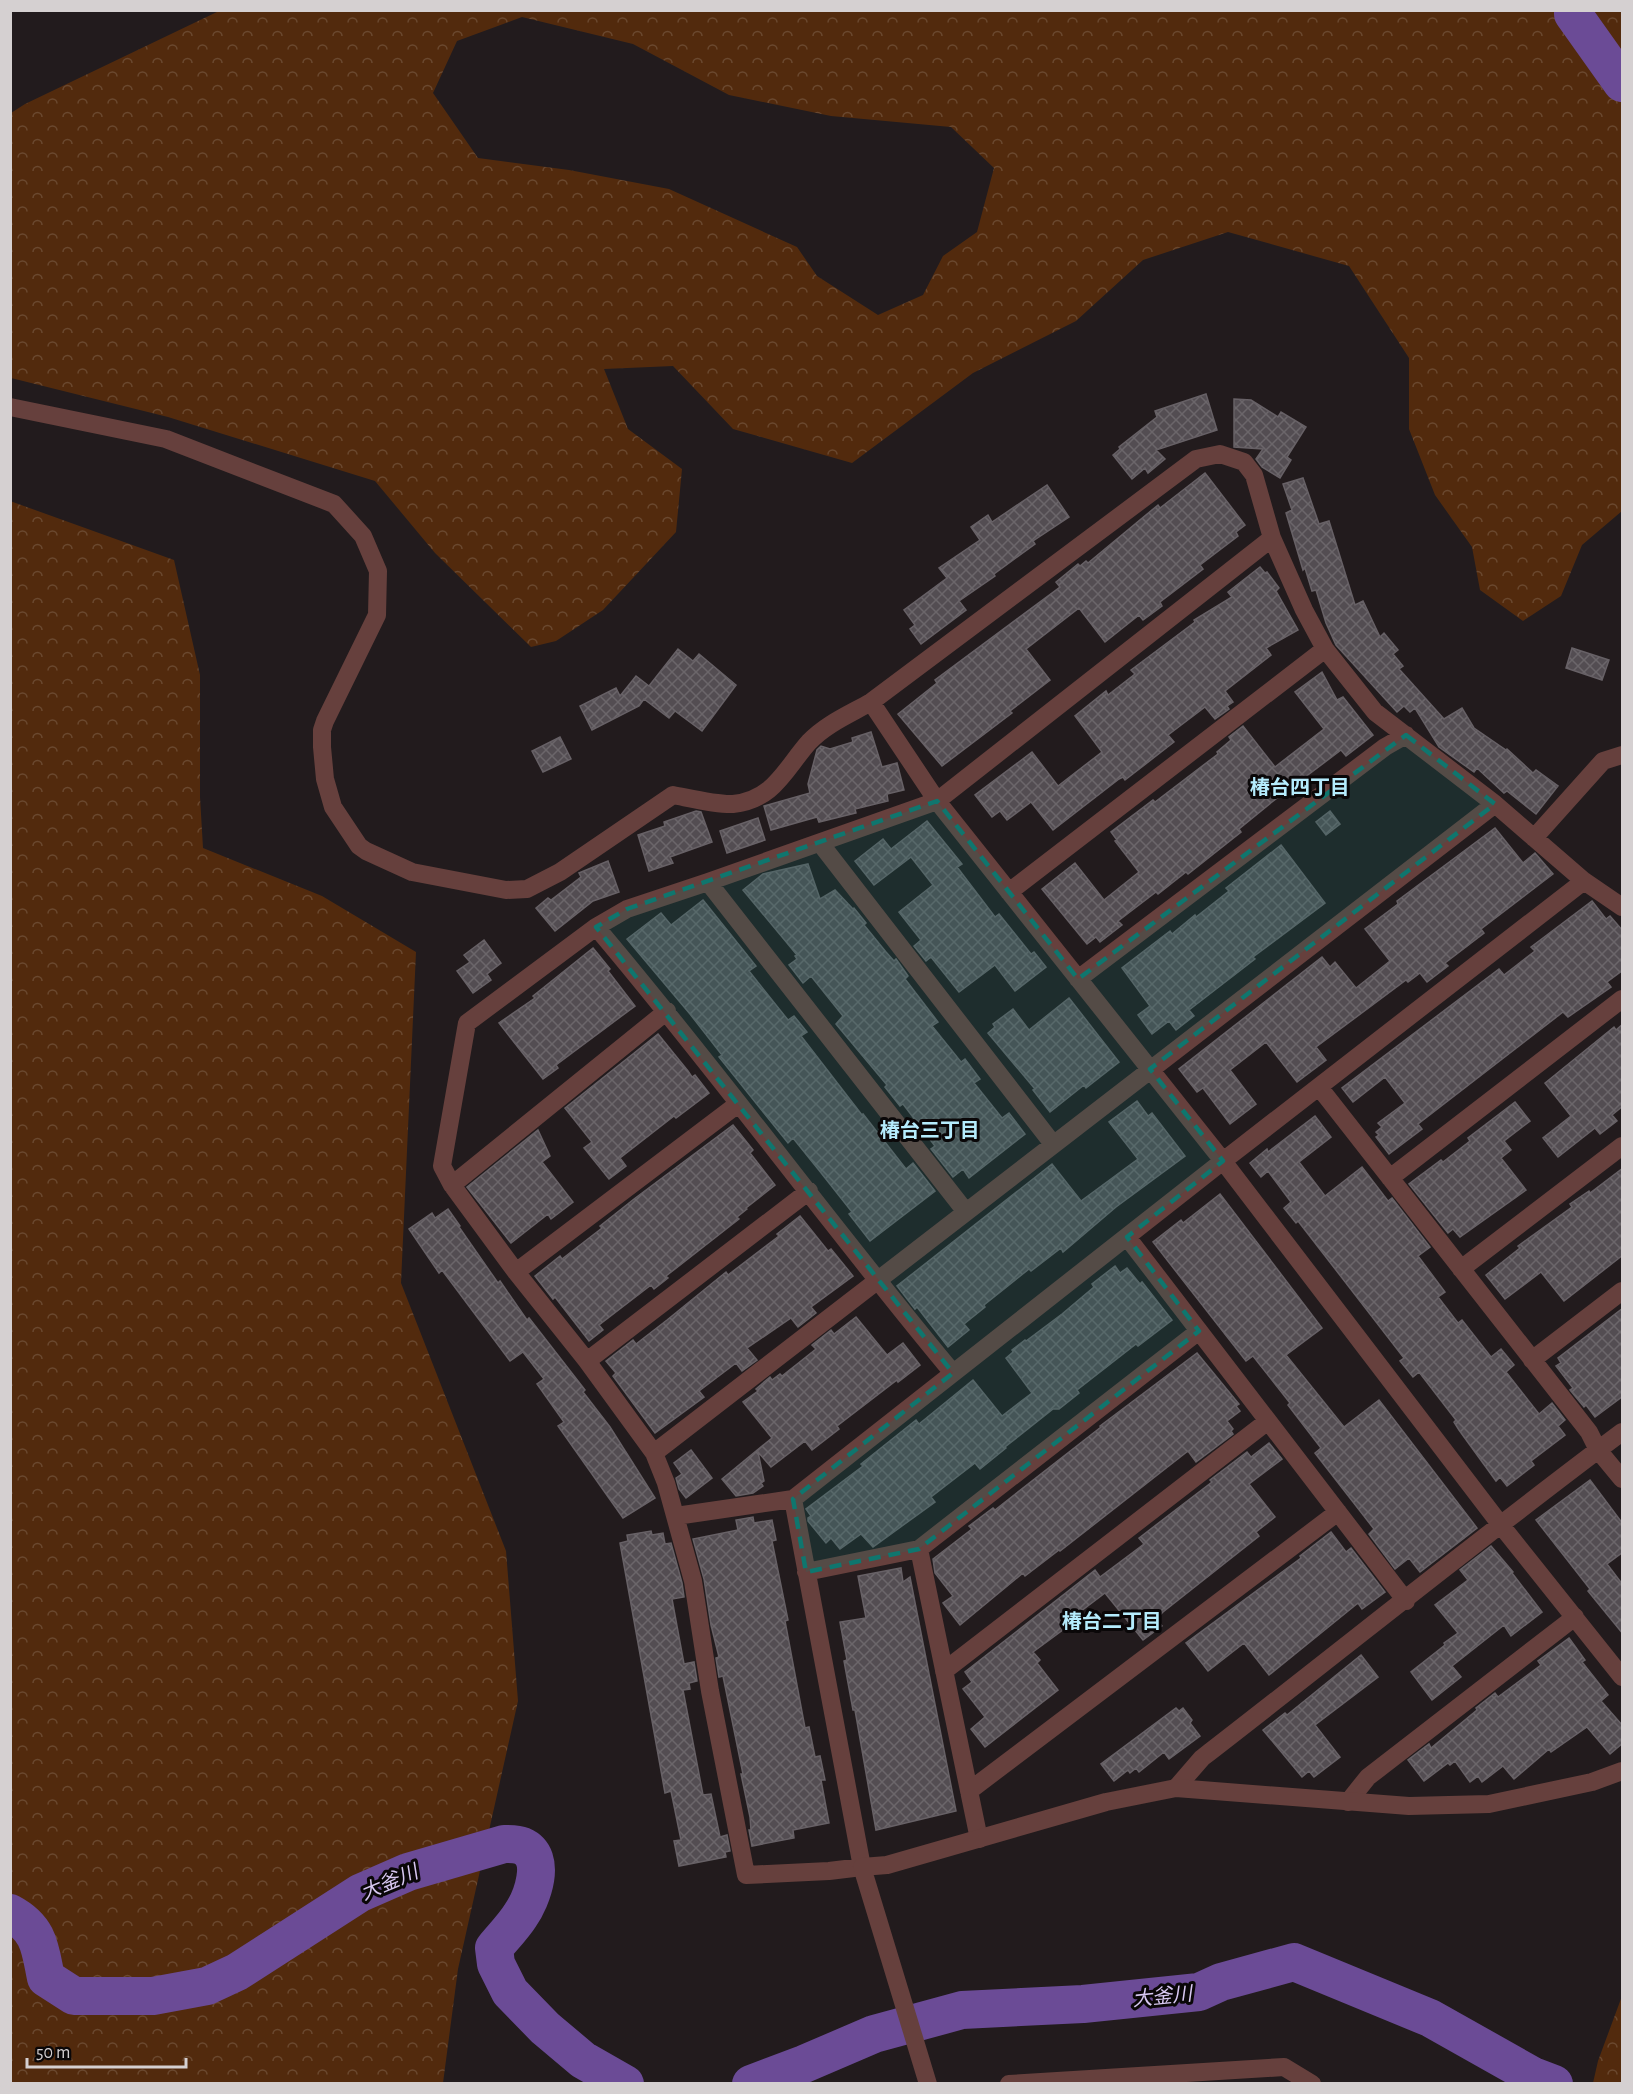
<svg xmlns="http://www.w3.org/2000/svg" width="1633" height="2094" viewBox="0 0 1633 2094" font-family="'Alegreya Sans','Noto Sans JP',sans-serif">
<defs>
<pattern id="forest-crowns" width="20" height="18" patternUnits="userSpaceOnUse" patternTransform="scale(1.5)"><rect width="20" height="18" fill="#522a0d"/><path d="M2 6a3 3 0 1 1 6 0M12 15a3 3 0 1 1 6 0" fill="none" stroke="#6a482f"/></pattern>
<pattern id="building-cross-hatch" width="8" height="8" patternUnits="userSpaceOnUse" patternTransform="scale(1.5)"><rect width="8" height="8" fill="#534d52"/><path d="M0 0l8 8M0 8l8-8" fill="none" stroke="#6b666a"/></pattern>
</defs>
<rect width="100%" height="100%" fill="#221b1d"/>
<!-- forest -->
<path fill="url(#forest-crowns)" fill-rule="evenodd" d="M219 11H1622V511L1582 545 1561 596 1523 621 1480 590 1472 547 1435 495 1409 429V358L1349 266 1228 232 1143 260 1076 321 973 373 852 463 733 429 673 366 604 369 628 429 682 469 676 532 603 610 556 641 531 647 435 553 375 481 168 417 11 378V113L25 104ZM522 17 633 44 729 95 831 116 951 127 994 168 977 232 943 256 923 295 878 315 817 276 797 247 669 189 569 170 478 158 433 93 457 41Z
M10 501 174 560 200 675V797L203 848 322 896 416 952 401 1283 506 1551 518 1701 458 1969 443 2083H11Z
M1622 1996V2083H1593L1598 2061Z"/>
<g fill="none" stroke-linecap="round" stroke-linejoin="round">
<!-- river -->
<path stroke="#6b4b96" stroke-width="38" d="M1573 10V14L1622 83
M10 1913C40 1929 40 1949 46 1978L74 1996H153L207 1986 237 1972 360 1893 408 1872 504 1844C510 1844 517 1844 522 1846 548 1857 532 1899 520 1916 513 1927 502 1938 494 1948L496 1964 510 1992 545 2028 583 2060 625 2084
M751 2084 804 2064 874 2034 962 2010 1083 2004 1199 1992 1221 1982 1294 1962 1430 2018 1533 2076 1554 2084"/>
</g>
<!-- building -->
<path fill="url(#building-cross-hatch)" stroke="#676166" stroke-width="1.5" d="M1206 394 1217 430 1156 450 1165 459 1148 473 1145 468 1132 479 1113 455 1120 449 1119 447 1157 417 1155 411Z
M1234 399 1251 400 1278 417 1281 412 1306 427 1287 457 1291 460 1280 478 1262 467 1256 459 1263 449 1234 447Z
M1205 473 1245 525 1236 532 1238 536 1200 565 1203 569 1160 602 1162 606 1143 620 1139 615 1105 642 1079 608 1026 649 1050 680 1010 711 1012 713 942 766 898 714 937 683 935 680 1060 587 1056 582 1078 564 1080 566 1086 561 1088 563 1158 505 1160 508Z
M1303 478 1319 524 1329 521 1355 605 1363 601 1380 637 1384 633 1398 650 1393 654 1403 666 1399 669 1444 719 1462 708 1474 728 1506 750 1507 749 1533 773 1536 770 1558 786 1536 814 1507 791 1504 793 1477 768 1474 772 1439 747 1415 708 1410 712 1404 706 1397 712 1336 645 1326 623 1316 590 1312 591 1305 568 1303 570 1286 513 1292 510 1283 484Z
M1047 485 1069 517 1033 541 1035 544 994 574 995 576 959 601 966 610 921 644 910 629 915 625 904 610 947 578 939 568 980 540 971 527 988 515 992 522Z
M1260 567 1265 573 1267 572 1279 588 1276 591 1298 630 1266 648 1271 655 1225 691 1233 702 1227 706 1229 709 1215 719 1205 707 1168 735 1174 742 1125 780 1123 777 1119 779 1053 830 1031 802 1007 820 1000 811 992 817 975 795 1032 752 1058 786 1102 752 1075 716 1106 691 1108 695 1135 674 1131 670 1195 622 1194 620 1232 597 1228 592Z
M1572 648 1609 660 1602 680 1566 668Z
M678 649 693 661 699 654 736 685 702 731 675 711 669 718 644 699 639 706 592 730 580 706 616 688 620 696 636 676 649 686Z
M1322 672 1337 700 1343 697 1373 735 1346 756 1341 750 1272 802 1239 829 1241 832 1188 874 1186 872 1158 894 1156 892 1118 921 1122 925 1100 942 1096 937 1087 944 1042 889 1075 863 1104 900 1139 872 1115 841 1117 840 1111 832 1153 800 1155 802 1218 754 1217 752 1231 740 1229 737 1243 726 1275 767 1324 729 1295 692Z
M871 732 882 767 897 763 904 790 887 794 888 801 855 809 856 813 819 822 817 817 771 830 764 806 810 793 808 784 817 750 821 746 830 749 853 742 852 738Z
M560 737 571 759 543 772 532 751Z
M696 811 701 812 712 842 670 857 673 863 649 871 638 835 665 826 664 822Z
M1330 811 1340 824 1326 835 1316 822Z
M758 818 765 840 727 853 720 831Z
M927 821 962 864 957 867 995 917 999 914 1031 954 1034 952 1046 967 1015 991 995 965 959 992 931 957 926 961 914 946 921 940 899 912 933 885 911 857 874 885 855 861 883 839 891 849Z
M1495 828 1523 863 1535 853 1553 874 1481 929 1484 933 1445 963 1448 966 1427 982 1420 973 1408 982 1406 980 1316 1047 1326 1060 1297 1082 1266 1042 1230 1070 1256 1104 1230 1124 1203 1088 1197 1092 1179 1069 1322 957 1330 967 1335 962 1356 988 1390 961 1365 929 1398 904 1397 901Z
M1281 845 1325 903 1253 957 1255 959 1189 1010 1194 1016 1176 1030 1169 1021 1152 1034 1138 1015 1150 1006 1122 968 1170 931 1172 934 1195 915 1196 917 1229 891 1226 888Z
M608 861 619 892 593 901 555 931 536 908 548 898 551 900 581 877 579 873Z
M808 864 820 899 835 890 853 909 854 908 866 923 864 925 886 952 894 961 896 959 908 976 905 979 938 1022 932 1026 961 1062 965 1059 980 1079 974 1083 1002 1118 1009 1113 1025 1134 969 1178 963 1169 953 1177 931 1149 935 1146 903 1104 900 1106 885 1087 887 1085 836 1024 843 1016 811 976 803 983 789 965 797 959 795 956 797 955 743 890 763 874Z
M703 900 756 966 749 971 788 1020 794 1016 807 1032 801 1036 862 1115 863 1114 906 1169 913 1163 935 1191 870 1241 849 1214 852 1212 818 1169 793 1138 788 1143 719 1057 722 1055 690 1014 627 939 661 913 671 925Z
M1592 901 1606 919 1610 916 1623 931V970L1607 982 1611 987 1568 1017 1563 1012 1418 1124 1422 1129 1389 1154 1376 1137 1379 1135 1376 1132 1382 1127 1378 1123 1405 1103 1385 1077 1353 1102 1342 1088 1499 969 1504 975 1535 951 1531 947Z
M484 940 501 963 487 974 491 980 473 993 457 971 470 962 464 955Z
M593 948 610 969 608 971 635 1006 556 1065 558 1068 543 1079 499 1023 535 998 533 996Z
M1069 998 1119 1062 1086 1088 1084 1085 1050 1112 1033 1090 1035 1089 988 1033 995 1027 993 1024 1013 1009 1029 1030Z
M1623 1024V1106L1612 1115 1617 1121 1600 1134 1595 1128 1558 1157 1543 1138 1571 1116 1545 1083 1614 1027 1616 1030Z
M658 1034 688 1071 692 1077 695 1075 709 1093 676 1118 674 1116 620 1158 626 1166 609 1179 584 1148 592 1142 565 1108Z
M1137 1101 1148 1116 1152 1113 1185 1156 1116 1207 1063 1252 1061 1248 1031 1271 1029 1269 984 1305 985 1307 964 1324 969 1330 948 1347 917 1307 915 1309 897 1286 1052 1164 1081 1201 1138 1159 1109 1122Z
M1515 1102 1530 1121 1504 1141 1511 1150 1501 1158 1526 1190 1460 1237 1453 1229 1448 1233 1409 1184 1441 1160 1443 1162 1470 1141 1468 1138Z
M1315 1116 1331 1137 1299 1162 1325 1196 1362 1167 1388 1201 1392 1198 1430 1247 1418 1256 1445 1292 1438 1297 1458 1323 1462 1320 1491 1357 1501 1349 1514 1365 1506 1372 1539 1414 1552 1403 1565 1420 1558 1426 1565 1435 1531 1461 1534 1465 1507 1486 1500 1477 1496 1481 1459 1430 1454 1422 1456 1420 1419 1372 1413 1377 1400 1361 1404 1358 1298 1221 1296 1223 1284 1208 1291 1202 1268 1171 1261 1177 1250 1163 1267 1149 1268 1152Z
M733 1125 753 1150 750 1153 775 1185 746 1208 747 1209 737 1217 739 1219 666 1276 668 1278 654 1289 651 1285 599 1325 603 1330 589 1341 555 1297 553 1299 535 1276 560 1256 562 1259 602 1228 600 1226 634 1199Z
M538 1130 550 1156 542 1162 573 1202 551 1219 548 1214 511 1243 467 1187Z
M1623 1168V1255L1564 1301 1541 1272 1505 1299 1486 1275 1520 1248 1518 1246 1572 1207 1570 1204 1589 1191 1590 1193Z
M1220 1194 1322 1328 1286 1355 1344 1427 1379 1400 1477 1528 1420 1572 1409 1558 1395 1569 1369 1534 1374 1529 1315 1453 1321 1448 1288 1405 1290 1403 1253 1356 1246 1361 1153 1242 1181 1220 1183 1223Z
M448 1209 460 1226 459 1227 498 1283 500 1281 527 1320 529 1318 585 1390 583 1392 610 1427 655 1498 623 1518 558 1426 564 1422 537 1384 544 1379 523 1352 510 1361 442 1270 439 1273 409 1229 432 1213 435 1218Z
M800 1216 828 1251 831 1249 853 1276 811 1307 816 1313 798 1327 791 1318 747 1348 757 1360 742 1371 736 1363 699 1391 704 1397 655 1433 613 1376 616 1373 606 1361 633 1340 636 1344 667 1320 726 1272 728 1275 779 1236 777 1234Z
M1115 1266 1120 1273 1127 1268 1140 1284 1142 1282 1172 1320 1138 1346 1136 1344 1077 1390 1079 1393 1059 1409H1053L1005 1447 1006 1448 980 1469 975 1463 931 1497 935 1502 873 1547 861 1534 840 1549 831 1538 826 1543 808 1521V1518L811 1516 806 1509 863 1466 861 1464 916 1420 919 1424 973 1380 1002 1416 1032 1393 1006 1358 1013 1352 1012 1350 1025 1340 1026 1341 1062 1314 1094 1287 1092 1284Z
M1623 1308V1396L1595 1417 1586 1405 1584 1407 1570 1390 1573 1388 1556 1366 1561 1363 1558 1358Z
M856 1317 887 1355 903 1343 920 1365 898 1382 897 1380 837 1426 839 1429 812 1450 805 1441 771 1467 758 1452 764 1481 761 1483 763 1486 753 1493 736 1496 722 1479 772 1438 743 1402 758 1391 756 1389 770 1377 772 1380 780 1374 782 1376 816 1349 812 1345 831 1330 834 1334Z
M1197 1353 1239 1404 1236 1406 1240 1411 1227 1421 1233 1429 1231 1431 1233 1434 1196 1462 1188 1451 1060 1551 1059 1550 1025 1576 1023 1573 960 1625 943 1603 953 1596 935 1573 933 1559 972 1529 969 1526 993 1508 995 1510 1101 1427 1100 1426Z
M1269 1443 1282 1459 1249 1484 1275 1517 1256 1532 1259 1536 1163 1612 1156 1619 1162 1626 1143 1640 1105 1593 1068 1621 1071 1624 1033 1652 1040 1660 1037 1663 1058 1690 985 1747 971 1729 985 1717 963 1689 972 1682 965 1672 1095 1570 1100 1577 1144 1544 1139 1538 1212 1482 1210 1480 1247 1452 1251 1457Z
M691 1450 712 1478 686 1498 679 1489 676 1478 682 1474 674 1463Z
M1590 1480 1623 1524V1552L1607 1564 1623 1585V1634L1588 1591 1590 1589 1536 1520Z
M753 1517 754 1523 772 1520 776 1540 772 1541 788 1620 785 1621 805 1728 809 1727 815 1757 820 1756 825 1780H821L829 1823 793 1830 794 1838 752 1846 749 1830H751L750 1817 741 1774H743L723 1676 719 1677 716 1658 719 1657 711 1625 704 1579 693 1539 738 1530 736 1520Z
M651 1531 652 1535 663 1533 665 1544 671 1543 682 1583 684 1597 672 1599 684 1664 694 1662 697 1681 689 1683 690 1689 683 1690 703 1795 711 1794 720 1837 727 1835 730 1851 725 1852 726 1857 679 1866 674 1841 681 1840 671 1791 665 1793 620 1543 628 1541 627 1535Z
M1331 1532 1346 1552 1351 1548 1385 1592 1362 1609 1358 1603 1269 1675 1244 1643 1208 1671 1186 1643 1301 1558 1300 1556Z
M1491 1546 1513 1572 1512 1573 1542 1612 1511 1636 1504 1625 1452 1666 1461 1677 1432 1700 1411 1672 1445 1645 1444 1643 1458 1633 1435 1605 1468 1580 1460 1570Z
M901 1568 903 1582 910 1577 956 1811 876 1830 855 1710H853L844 1661 847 1660 840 1622 866 1618 858 1576Z
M1569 1638 1585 1660 1582 1662 1608 1695 1601 1701 1623 1726V1743L1610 1754 1587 1727 1551 1752 1549 1749 1514 1779 1503 1766 1482 1782 1478 1776 1470 1782 1455 1761 1450 1765 1448 1763 1424 1781 1408 1760 1429 1744 1431 1748 1477 1710 1476 1708 1495 1693 1498 1697 1541 1665 1538 1661Z
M1361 1655 1378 1677 1315 1725 1340 1757 1314 1777 1309 1771 1302 1777 1263 1730 1285 1713 1287 1715Z
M1176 1708 1179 1711 1183 1708 1192 1720 1190 1723 1200 1736 1169 1759 1164 1752 1139 1772 1136 1768 1130 1773 1128 1770 1114 1781 1101 1764Z"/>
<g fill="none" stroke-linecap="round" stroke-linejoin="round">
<!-- minor -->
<path stroke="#66403d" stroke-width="18" d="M10 407 166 439 334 504 363 536 378 571 377 615 325 721 322 730V747L325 779 333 807 359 846 366 851 412 872 506 890 527 889 560 872 673 795C689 798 717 805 733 804 774 800 785 769 809 742 826 724 850 714 871 702L1196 459 1220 454 1244 462 1254 475 1272 538 1304 610 1325 649 1375 712 1495 804 1584 881 1622 907
M871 702 937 801 1223 1161 1500 1524 1622 1677
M1534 838 1603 761 1622 755
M820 843 1053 1144
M708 882 966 1212
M1009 892 1325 649
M596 927C719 1072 831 1227 953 1373
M1078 979 1385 747 1406 735
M1319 1087 1589 1432 1598 1450 1622 1479
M1390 1178 1622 999
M452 1185 667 1011
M1127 1237 1406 1601
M1461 1269 1622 1146
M516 1272 738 1104
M1532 1360 1622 1291
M587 1361 809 1191
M654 1453 1495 804
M793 1499 862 1867 829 1871 746 1875 710 1691 693 1581 666 1483 654 1453 587 1361 516 1272 452 1185 442 1166 467 1023 596 927 627 909 708 882 937 801 1272 538
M676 1516 793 1499 1223 1161 1584 881
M919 1549 979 1839
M806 1572 919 1549 1199 1331
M944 1671 1268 1421
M1176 1788 1202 1758C1343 1649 1480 1538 1622 1432
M969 1791 1338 1512
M1348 1802 1368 1777 1575 1617
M1009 2084 1284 2067 1312 2084"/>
<!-- tertiary -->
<path stroke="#66403d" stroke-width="18" d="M928 2084 862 1867 887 1865 1106 1802 1176 1788 1409 1806 1489 1804 1592 1782 1622 1771"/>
</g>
<!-- marked area -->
<path fill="#0f766e" fill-opacity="0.2" stroke="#0f766e" stroke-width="4.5" stroke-dasharray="12 8" stroke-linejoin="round" d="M1406 735 1495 804 1150 1069 1223 1161 1127 1237 1199 1331 919 1549 806 1572 793 1499 953 1373 596 927 627 909 937 801 1078 979Z"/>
<g text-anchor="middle" stroke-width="6" stroke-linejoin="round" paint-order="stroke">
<!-- neighbourhood labels -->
<g font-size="20" font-weight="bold" fill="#b5ecfd" stroke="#0a0708">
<text x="1300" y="794">椿台四丁目</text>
<text x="930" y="1137">椿台三丁目</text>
<text x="1112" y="1628">椿台二丁目</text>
</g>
<!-- water labels -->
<g font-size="20" font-style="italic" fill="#d8c8f2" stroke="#0a0708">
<text transform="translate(389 1882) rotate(-23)" y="7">大釜川</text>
<text transform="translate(1162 1996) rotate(-6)" y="7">大釜川</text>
</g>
</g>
<!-- border -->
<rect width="1633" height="2094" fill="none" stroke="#d5d0d1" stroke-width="24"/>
<!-- scale -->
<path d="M27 2058v9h159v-9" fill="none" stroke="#d5d0d1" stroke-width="3"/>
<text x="36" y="2058" font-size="18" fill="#d5d0d1" stroke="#0a0708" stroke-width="4.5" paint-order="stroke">50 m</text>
</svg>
